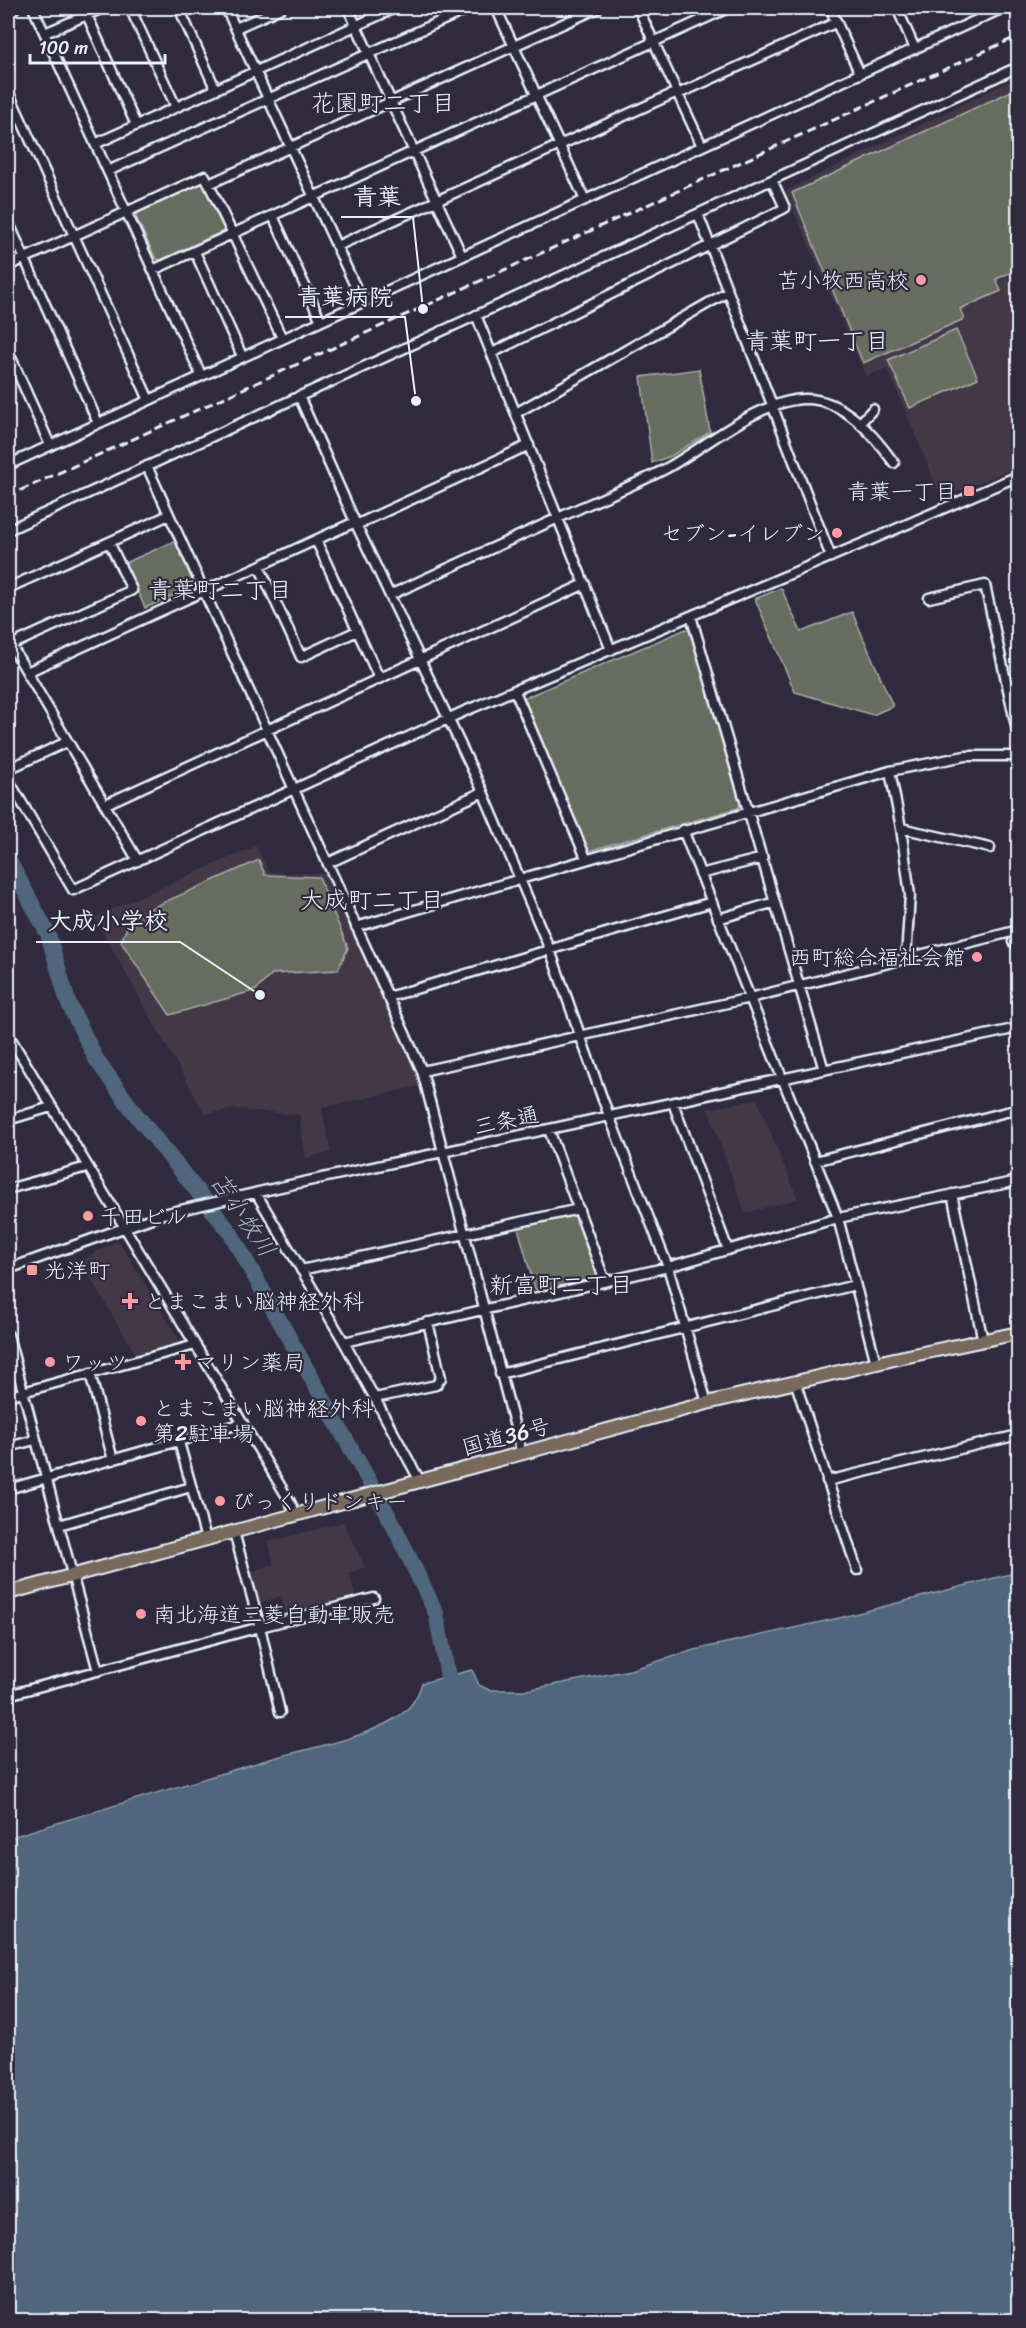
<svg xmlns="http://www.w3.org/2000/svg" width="1026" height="2328" viewBox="0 0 1026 2328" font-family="Sriracha,'Klee One',sans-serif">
<rect width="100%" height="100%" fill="#2f2a3d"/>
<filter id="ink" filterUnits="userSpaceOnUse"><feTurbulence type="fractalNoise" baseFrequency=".0167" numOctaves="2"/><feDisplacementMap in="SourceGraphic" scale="12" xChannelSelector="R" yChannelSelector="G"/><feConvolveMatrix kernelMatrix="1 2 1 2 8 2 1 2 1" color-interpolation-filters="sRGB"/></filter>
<g filter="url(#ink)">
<!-- built -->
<path fill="#423747" d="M1018 77V466L942 499 887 368 866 376 785 191Z
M256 846 269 872 327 874 418 1073 420 1086 322 1108 331 1152 306 1158 299 1115 235 1109 205 1114 94 917Z
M757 1099 798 1199 745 1213 708 1109Z
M115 1242 121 1244 180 1341V1343L136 1355 80 1261Z
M343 1522 365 1567 349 1573 356 1597 286 1616 281 1596 258 1604 250 1572 274 1564 268 1542Z"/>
<!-- green -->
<path fill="#686c5e" stroke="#a8aeab" stroke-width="1.5" d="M1018 88V269L996 279 1001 291 960 309 964 319 863 363 792 193Z
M202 182 226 230 161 260 156 259 136 217V211Z
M956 330 978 378 910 408 888 360Z
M699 369 710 432 671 456 652 463 641 377Z
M175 541 195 586 145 608 125 563Z
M781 588 801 632 852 612 893 706 873 715 795 692 755 599Z
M686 629 690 631 741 804 738 808 588 851 524 698Z
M259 860 265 875 319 877 348 948 338 970 272 974 256 990 170 1015 121 942 131 917Z
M572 1214 576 1215 599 1274 597 1279 542 1291 535 1289 518 1228 519 1225Z"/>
<!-- water -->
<path fill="#50667b" stroke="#8d9ead" stroke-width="1.5" d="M1018 1572V2320H8V1838C95 1811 183 1785 270 1759 312 1747 358 1741 396 1718 410 1709 417 1699 422 1683L472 1670 479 1685 489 1690H527L630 1670 694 1650 839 1618Z"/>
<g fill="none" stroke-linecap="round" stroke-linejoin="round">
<!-- river -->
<path stroke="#50667b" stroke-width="16" d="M8 859 48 934 68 1002 96 1059 134 1112 230 1232 393 1524 436 1613 448 1676"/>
<!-- minor casing -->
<g stroke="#e8f1f8" stroke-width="13">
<path id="minor" d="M33 8 201 375
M130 8 176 107
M179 8 215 88
M226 8 362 301
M348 8 462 256
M496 8 585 200
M638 8 702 146
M830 8 860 74
M897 8 915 49
M8 11 15 8
M87 15 136 125
M236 28 281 8
M45 33 103 8
M8 91 149 400
M678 94 837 22
M95 144 395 8
M108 171 470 8
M209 184 598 8
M698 214 831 557
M273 216 321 321
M8 221 98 423
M337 246 677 92
M195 252 242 356
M8 266 205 176 282 338
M153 270 728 8
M476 315 611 650
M8 351 50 445
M492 353 785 208 772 180
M299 396 355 522 483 792 550 950 603 1100 668 1267 707 1403
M516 413 728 292
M860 423 873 409
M8 465 1003 8
M147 466 422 1071 522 1454
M356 525 529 445
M8 530 1018 67
M316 540 379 678
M259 566 301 657 357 631
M8 588 169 515
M390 595C453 566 517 537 580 508 609 495 639 483 667 468 706 446 760 400 805 399 843 398 874 435 894 463
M929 598 985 585 1018 735
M691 616 824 1070
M8 640 138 861
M11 645 132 590 109 542
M27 672 355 522
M515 691 586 858
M8 769 67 742
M890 771 901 828 910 895 906 958
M8 779 73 890 465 711 873 539 1018 476
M106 804 585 584
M901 828 990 848
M683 830 838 1218 876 1363
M328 863 483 792
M700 874 763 858
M718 919 775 902
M356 927 890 771 965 756H1018
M1013 942 1018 940
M388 997 712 902
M8 1034 289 1500 296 1514
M422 1071 750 998 1011 932
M673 1103 728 1250
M8 1120 51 1107
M549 1130 605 1281
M815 1161 1018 1109
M8 1189 87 1167
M256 1193 344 1342 420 1481
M952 1194 983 1341
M8 1269 163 1214 285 1186 1018 1028
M301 1270 579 1209
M8 1335 98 1671
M344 1342 668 1267 838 1218 1018 1181
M90 1373 113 1460
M500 1374 855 1285
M795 1381 857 1570
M8 1396 195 1345
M375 1398 436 1385 441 1378 428 1322
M179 1442 206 1539
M8 1447 35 1440
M827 1481 1018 1435
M8 1489 243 1423
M59 1525 191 1487
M8 1695 260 1627 234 1532
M280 1712 260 1627 374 1598"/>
</g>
<!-- highway casing -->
<g stroke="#e8f1f8" stroke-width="16">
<path id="highway" d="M8 1593 707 1403 894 1359 1018 1333"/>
</g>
<!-- minor -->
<use href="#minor" stroke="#2f2a3d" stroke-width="8"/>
<!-- highway -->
<use href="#highway" stroke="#78695c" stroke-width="12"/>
<!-- rail -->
<path stroke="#e8f1f8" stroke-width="3" stroke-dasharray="9 4.5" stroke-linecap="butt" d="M8 496 1018 36"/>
</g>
</g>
<!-- markers -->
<g fill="#ff9aa2" stroke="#2f2a3d" stroke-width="2">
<circle cx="921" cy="280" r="6"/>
<rect x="963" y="485" width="12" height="12" rx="3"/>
<circle cx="837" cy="533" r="6"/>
<circle cx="977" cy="957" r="6"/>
<circle cx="88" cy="1216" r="6"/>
<rect x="26" y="1264" width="12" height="12" rx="3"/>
<path d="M127 1292h6v6h6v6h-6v6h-6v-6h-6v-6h6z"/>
<circle cx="50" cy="1362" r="6"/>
<path d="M180 1353h6v6h6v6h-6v6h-6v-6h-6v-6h6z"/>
<circle cx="141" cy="1421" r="6"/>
<circle cx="220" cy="1501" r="6"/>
<circle cx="141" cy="1614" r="6"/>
</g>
<g text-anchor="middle" stroke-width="4.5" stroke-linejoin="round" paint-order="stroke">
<!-- poi labels -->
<g font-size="22" fill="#e8f1f8" stroke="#2f2a3d" text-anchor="start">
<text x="909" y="288" text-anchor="end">苫小牧西高校</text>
<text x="957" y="499" text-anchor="end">青葉一丁目</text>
<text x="825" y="541" text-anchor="end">セブン-イレブン</text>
<text x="965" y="965" text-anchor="end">西町総合福祉会館</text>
<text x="100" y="1224">千田ビル</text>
<text x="44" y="1278">光洋町</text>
<text x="144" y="1309">とまこまい脳神経外科</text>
<text x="62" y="1370">ワッツ</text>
<text x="195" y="1370">マリン薬局</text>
<text x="153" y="1416">とまこまい脳神経外科<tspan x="153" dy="25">第2駐車場</tspan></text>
<text x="232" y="1509">びっくりドンキー</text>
<text x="153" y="1622">南北海道三菱自動車販売</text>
</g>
<!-- street labels -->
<g font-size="22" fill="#e8f1f8" stroke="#2f2a3d">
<text transform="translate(506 1120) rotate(-12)" y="8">三条通</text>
<text transform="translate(506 1436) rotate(-15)" y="8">国道36号</text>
</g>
<!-- neighbourhood labels -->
<g font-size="24" fill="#e8f1f8" stroke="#2f2a3d">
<text x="383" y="111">花園町二丁目</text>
<text x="817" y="349">青葉町一丁目</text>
<text x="220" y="598">青葉町二丁目</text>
<text x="372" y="908">大成町二丁目</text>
<text x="561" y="1293">新富町二丁目</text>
</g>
<!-- water labels -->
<g font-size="24" font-style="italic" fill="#abb9c6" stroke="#2f2a3d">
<text transform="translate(243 1215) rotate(56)" y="8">苫小牧川</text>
</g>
</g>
<!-- callouts -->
<path fill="none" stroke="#e8f1f8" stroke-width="2" d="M423 309L413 217H341M416 401L405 317H285M260 995L180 942H36"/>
<g fill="#e8f1f8" stroke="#2f2a3d" stroke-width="2">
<circle cx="423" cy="309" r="6"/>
<circle cx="416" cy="401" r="6"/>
<circle cx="260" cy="995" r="6"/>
</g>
<g font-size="24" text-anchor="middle" font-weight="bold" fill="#e8f1f8" stroke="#2f2a3d" stroke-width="4.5" stroke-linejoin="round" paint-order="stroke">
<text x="377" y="205">青葉</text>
<text x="345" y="305">青葉病院</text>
<text x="108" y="929">大成小学校</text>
</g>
<!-- margin -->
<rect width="1026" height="2328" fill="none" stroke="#2f2a3d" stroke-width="30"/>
<rect x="15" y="15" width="996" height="2298" fill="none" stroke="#e8f1f8" stroke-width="2" filter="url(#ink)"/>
<!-- scale -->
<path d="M30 54v9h135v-9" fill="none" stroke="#e8f1f8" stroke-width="3"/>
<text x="39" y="54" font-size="18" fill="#e8f1f8" stroke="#2f2a3d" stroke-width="4.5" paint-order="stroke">100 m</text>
</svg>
